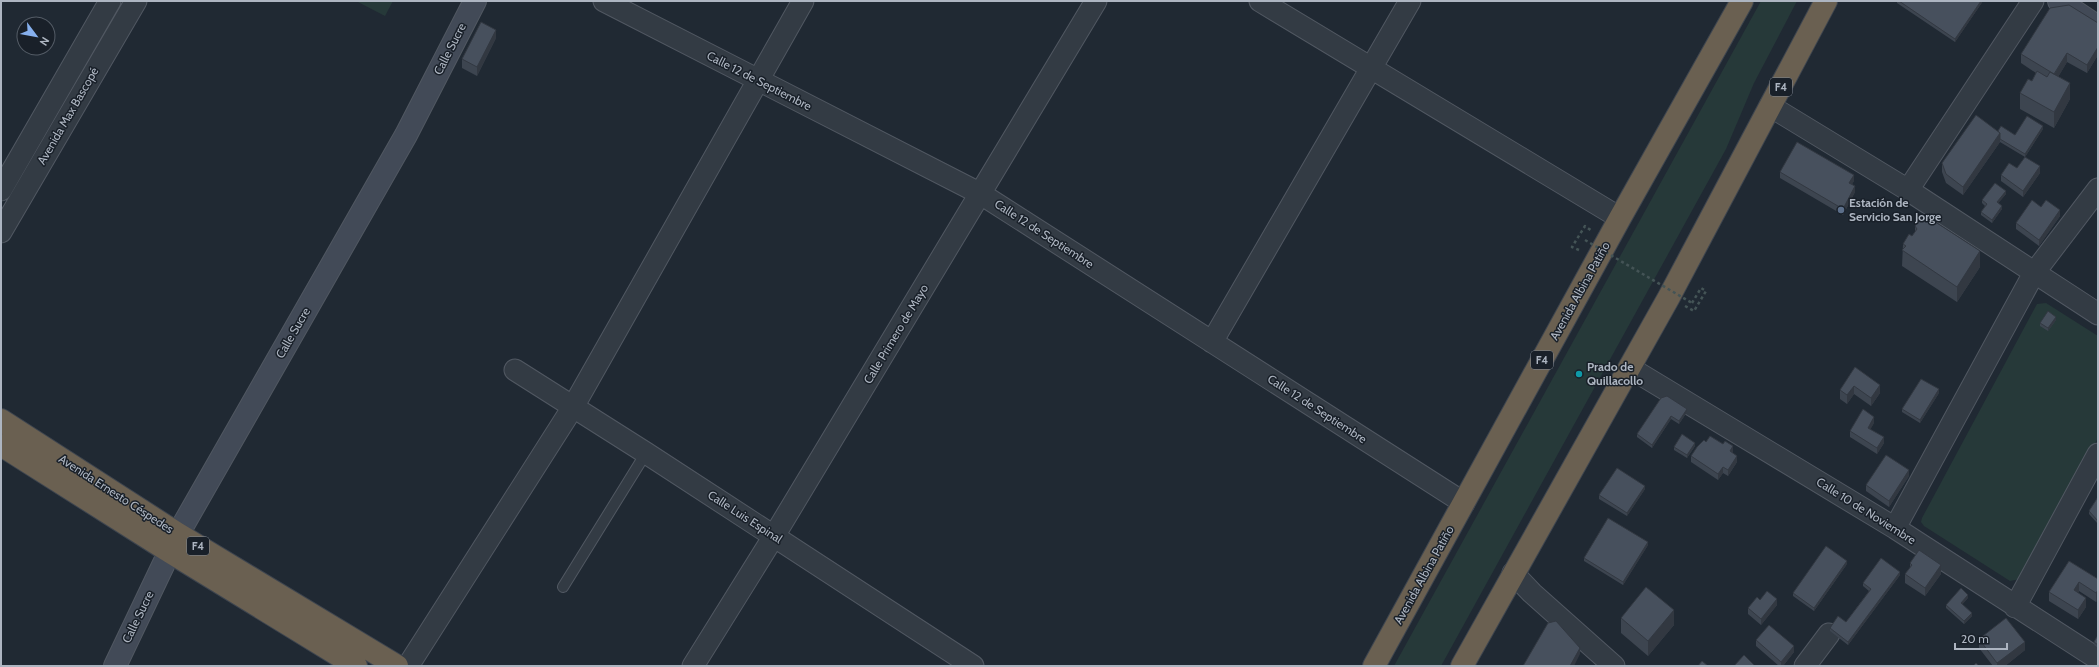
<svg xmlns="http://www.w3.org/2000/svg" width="2099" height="667" viewBox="0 0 2099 667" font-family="Cabin,sans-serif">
<rect width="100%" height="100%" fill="#202933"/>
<!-- green -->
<path fill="#263939" d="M356 1H393L385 16Z
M1761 1H1797L1754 83 1726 149 1441 666H1394Z
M2046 303 2098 336V438L2020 579 2010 581 1924 526 1921 522 1922 518 2037 304Z"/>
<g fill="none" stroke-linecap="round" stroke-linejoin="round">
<!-- lane casing -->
<g stroke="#515862" stroke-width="12">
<path id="lane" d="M563 587 646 453"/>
</g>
<!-- street casing -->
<g stroke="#515862" stroke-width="23">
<path id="street" d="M604 1 981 194 1464 503
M1260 1 1620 218
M1770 106 1908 190 2098 314
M1 190 110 1
M1908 190 2033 1
M1 232 136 1
M1212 342 1410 1
M1630 368 1895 528 2098 659
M515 370 646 453 973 666
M1895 528 2034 273 2098 189
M1513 573 1532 593 1614 666
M2015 607 2098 454
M408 666 573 407 803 1
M693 666 774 536 1096 1
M1805 666 1829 634"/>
</g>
<!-- secondary casing -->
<g stroke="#515862" stroke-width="24">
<path id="secondary" d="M2059 1 2098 27
M115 666 178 534 406 135 475 1"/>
</g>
<!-- highway casing -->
<g stroke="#3e454f" stroke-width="24">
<path id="highway" d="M1 420 178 534 397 666
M1 445 170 552 356 666
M1374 666 1620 218 1742 1
M1462 666 1669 297 1826 1"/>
</g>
<!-- path -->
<path stroke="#445456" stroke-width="2.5" stroke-dasharray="3 3" stroke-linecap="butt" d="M1579 250 1572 247 1585 226 1592 231
M1685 306 1694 311 1706 291 1701 288 1692 303"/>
<!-- lane -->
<use href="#lane" stroke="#333b44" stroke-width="10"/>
<!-- street -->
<use href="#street" stroke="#333b44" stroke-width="21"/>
<!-- secondary -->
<use href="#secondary" stroke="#424a57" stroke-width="22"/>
<!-- highway -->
<use href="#highway" stroke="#6a6051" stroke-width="22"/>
<!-- path-bridge -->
<path stroke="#445456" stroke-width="2.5" stroke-dasharray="3 3" stroke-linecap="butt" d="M1585 240 1692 303"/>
</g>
<!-- wall -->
<path fill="#3d4550" d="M1897 1H1983L1955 42 1897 3Z
M2098 23V55L2087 73 2067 62 2058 77 2070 99 2054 128 2020 109V93L2032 81 2036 73 2021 63V54Z
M496 38 477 76 462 68V59Z
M2043 129 2025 157 2040 173 2023 197 2001 181V175L2017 168 2025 157 2000 142 1963 195 1946 183 1942 172V163L1998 131 2015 135Z
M1780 172 1854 181 1852 184 1855 192 1843 215 1780 178Z
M2006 194 1998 203 2002 209 1992 223 1981 215V212L1985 206 1982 203V200Z
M2041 207 2060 216 2039 246 2016 229V223Z
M1915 226 1980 267 1957 302 1902 266 1903 244 1912 236 1915 232Z
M2056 320 2048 331 2040 326V323Z
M1855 367 1880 393 1871 406 1854 394 1847 404 1840 399V390Z
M1939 393 1920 423 1902 412V409Z
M1661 398 1687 412 1679 424 1671 419 1652 448 1637 437V434Z
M1874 423 1870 429 1884 443 1877 454 1850 437V431Z
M1706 442 1733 452 1732 453 1737 462 1728 476 1723 473 1718 480 1691 462V456Z
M1695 446 1687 458 1674 450V447Z
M1909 476 1889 507 1866 491V485Z
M1645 489 1627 516 1599 499V495Z
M2098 497V524L2089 514V511Z
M1648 545 1623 585 1584 561V558Z
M2069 561 2098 579V599L2096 602 2079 591 2078 593 2086 607 2078 619 2049 601V592Z
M1910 563 1941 574 1925 596 1905 583V574L1910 568Z
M1847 564 1814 611 1793 596V593Z
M1900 575 1848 645 1830 631V628L1846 622 1869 591 1863 586V583Z
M1968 598 1962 604 1972 616 1964 624 1946 608V605Z
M1760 600 1777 605 1761 625 1748 614V608Z
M1621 618 1674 625 1648 656 1621 633Z
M2098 635V648L2094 645V642Z
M1979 639 2025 650 2005 666H1993L1979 648Z
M1756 640 1794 652 1783 666H1779L1756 646Z"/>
<!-- shaded-wall -->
<path fill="#323841" d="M1981 1H1983L1955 42V39Z
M496 30V38L477 76V67Z
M2098 47V55L2087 73V65Z
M2067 53V62L2054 84V75Z
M2070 83V99L2054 128V112Z
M2043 126V129L2025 157V154Z
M2000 133V142L1963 195V187Z
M2040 166V173L2023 197V191Z
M1854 175V181L1849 189V183Z
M1855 186V192L1843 215V209Z
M2006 191V194L1997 205V202Z
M2002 206V209L1992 223V220Z
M2060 210V216L2039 246V240Z
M1980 251V267L1957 302V287Z
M2056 317V320L2048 331V328Z
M1880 385V393L1871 406V398Z
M1854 386V394L1847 404V395Z
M1939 389V393L1920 423V420Z
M1687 409V412L1679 424V421Z
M1671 416V419L1652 448V445Z
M1874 417V423L1868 434V428Z
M1884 437V443L1877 454V448Z
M1695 443V446L1687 458V455Z
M1733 446V452L1730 457V451Z
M1737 456V462L1728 476V470Z
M1723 467V473L1718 480V474Z
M1909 470V476L1889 507V501Z
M1645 486V489L1627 516V513Z
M1648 542V545L1623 585V582Z
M1847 561V564L1814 611V608Z
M1941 565V574L1925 596V588Z
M1900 572V575L1848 645V642Z
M2079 582V591L2074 599V590Z
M2098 590V599L2096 602V593Z
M1968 595V598L1961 606V603Z
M2086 598V607L2078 619V610Z
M1777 599V605L1761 625V619Z
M1674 610V625L1648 656V641Z
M1972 613V616L1964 624V621Z
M2025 642V650L2005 666H1997V663Z
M1794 646V652L1783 666H1781V662Z
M1580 648V654L1574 666H1570Z"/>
<!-- building -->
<path fill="#47505d" stroke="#323841" d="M1899 1H1981L1955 39Z
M2069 5 2098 23V47L2087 65 2067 53 2054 74 2021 54 2050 8Z
M481 22 496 30 477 67 462 59Z
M2037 71 2047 77 2050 72 2070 83 2054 112 2020 93 2028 79 2032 81Z
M1976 115 2000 133 1963 187 1946 174 1942 163Z
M2027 116 2043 126 2025 154 2000 139V133L1998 131 2001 126 2015 135Z
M1797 142 1854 175 1849 183 1855 186 1843 209 1780 172Z
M2025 157 2040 166 2023 191 2001 175 2009 163 2017 168Z
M1995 183 2006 191 1997 202 2002 206 1992 220 1981 212 1987 204 1982 200Z
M2032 200 2041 207 2046 200 2060 210 2039 240 2016 223Z
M1923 214 1980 251 1957 287 1902 250 1906 246 1903 244 1909 234 1912 236 1917 229 1915 226Z
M2048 311 2056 317 2048 328 2040 323Z
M1855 367 1880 385 1871 398 1854 386 1847 395 1840 390Z
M1921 379 1939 389 1920 420 1902 409Z
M1667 396 1687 409 1679 421 1671 416 1652 445 1637 434 1661 398Z
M1863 409 1874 417 1868 428 1884 437 1877 448 1850 431Z
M1682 434 1695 443 1687 455 1674 447Z
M1710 436 1723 444 1725 441 1733 446 1730 451 1737 456 1728 470 1723 467 1718 474 1691 456 1697 447 1704 440 1706 442Z
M1886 455 1909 470 1889 501 1866 485Z
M1617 468 1645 486 1627 513 1599 495Z
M2098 497V521L2089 511Z
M1608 518 1648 542 1623 582 1584 558Z
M1826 546 1847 561 1814 608 1793 593Z
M1919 550 1941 565 1925 588 1905 574 1912 565 1910 563Z
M1881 558 1900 572 1848 642 1830 628 1838 616 1846 622 1871 589 1863 583Z
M2069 561 2098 579V590L2096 593 2079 582 2074 590 2086 598 2078 610 2049 592Z
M1646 587 1674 610 1648 641 1621 618Z
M1961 588 1968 595 1961 603 1972 613 1964 621 1946 605Z
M1767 591 1777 599 1761 619 1748 608 1757 597 1760 600Z
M2006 618 2025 642 1997 663 1979 639Z
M1556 621 1580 648 1570 666H1523L1548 623Z
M1769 625 1794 646 1781 662 1756 640Z
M2098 635V645L2094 642Z
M1744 655 1755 666H1734Z
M1702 661 1708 666H1698Z
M1976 663 1979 666H1973Z"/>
<!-- markers -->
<circle fill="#5c6f8a" stroke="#192029" stroke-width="1.5" cx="1841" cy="210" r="4"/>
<circle fill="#0f9aa8" stroke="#192029" stroke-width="1.5" cx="1579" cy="374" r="4"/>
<g text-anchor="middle" stroke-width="3" stroke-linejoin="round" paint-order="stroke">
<!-- shield labels -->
<g fill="#192029" stroke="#818893" stroke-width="1">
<rect x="1770" y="78" width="22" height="18" rx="3"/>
<rect x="1531" y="351" width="22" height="18" rx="3"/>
<rect x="187" y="537" width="22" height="18" rx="3"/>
</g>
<g font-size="11" font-weight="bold" fill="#adb5c1">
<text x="1781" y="91">F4</text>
<text x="1542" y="364">F4</text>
<text x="198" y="550">F4</text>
</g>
<!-- street labels -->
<g font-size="12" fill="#adb5c1" stroke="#192029">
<text transform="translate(450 49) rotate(-63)" y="4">Calle Sucre</text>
<text transform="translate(759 81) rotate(27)" y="4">Calle 12 de Septiembre</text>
<text transform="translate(68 116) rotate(-60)" y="4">Avenida Max Bascopé</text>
<text transform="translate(1044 234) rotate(33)" y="4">Calle 12 de Septiembre</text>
<text transform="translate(1580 291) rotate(-61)" y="4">Avenida Albina Patiño</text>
<text transform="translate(293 333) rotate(-60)" y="4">Calle Sucre</text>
<text transform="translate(896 334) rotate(-59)" y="4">Calle Primero de Mayo</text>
<text transform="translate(1317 409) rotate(33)" y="4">Calle 12 de Septiembre</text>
<text transform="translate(116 494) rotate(33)" y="4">Avenida Ernesto Céspedes</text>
<text transform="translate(1866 511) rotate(32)" y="4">Calle 10 de Noviembre</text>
<text transform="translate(745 517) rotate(33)" y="4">Calle Luis Espinal</text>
<text transform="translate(1424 575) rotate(-61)" y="4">Avenida Albina Patiño</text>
<text transform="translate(138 617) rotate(-64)" y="4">Calle Sucre</text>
</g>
<!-- poi labels -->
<g font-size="12" font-weight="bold" fill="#adb5c1" stroke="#192029" text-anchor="start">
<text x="1849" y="207">Estación de<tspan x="1849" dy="14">Servicio San Jorge</tspan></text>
<text x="1587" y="371">Prado de<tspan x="1587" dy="14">Quillacollo</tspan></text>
</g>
</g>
<!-- border -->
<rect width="2099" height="667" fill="none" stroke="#adb5c1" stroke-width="4"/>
<!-- north arrow -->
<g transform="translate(36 36) rotate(122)"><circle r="19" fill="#192029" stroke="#545c66"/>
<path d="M0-3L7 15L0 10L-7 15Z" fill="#86b0ee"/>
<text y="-6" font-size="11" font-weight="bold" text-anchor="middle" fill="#adb5c1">N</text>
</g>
<!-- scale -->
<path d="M1955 643v6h52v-6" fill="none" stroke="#adb5c1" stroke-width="2"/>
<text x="1961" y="643" font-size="12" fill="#adb5c1" stroke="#192029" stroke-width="3" paint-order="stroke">20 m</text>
</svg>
